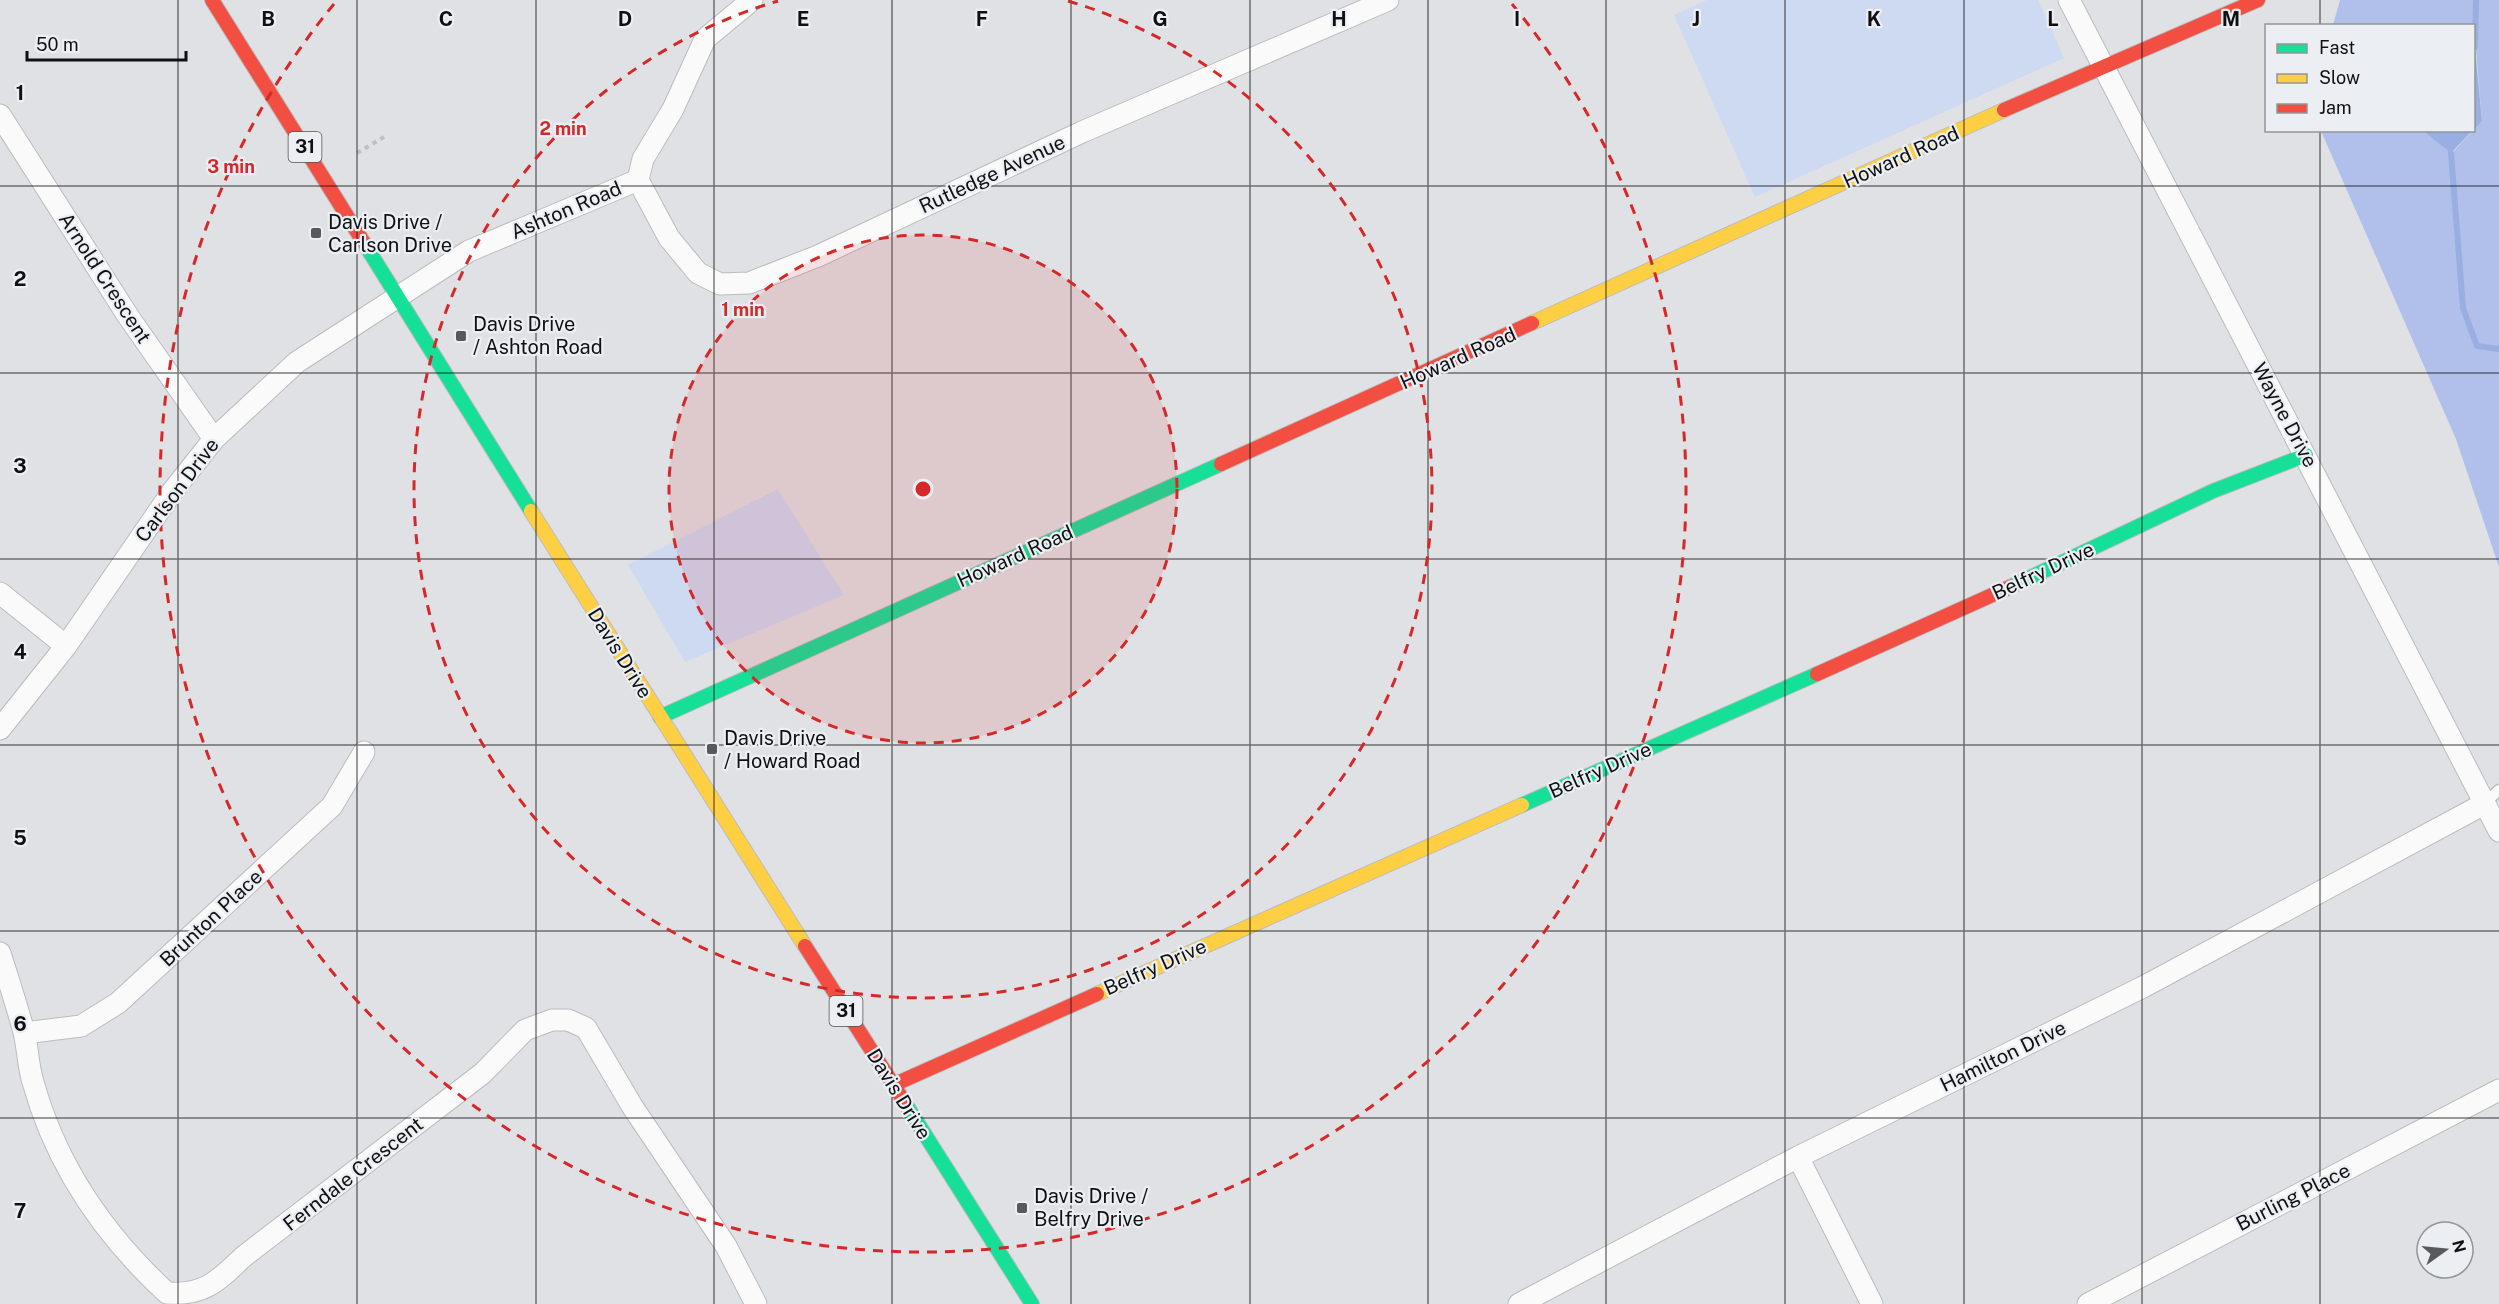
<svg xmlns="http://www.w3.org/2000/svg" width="2499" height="1304" viewBox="0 0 2499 1304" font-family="'Public Sans',sans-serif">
<rect width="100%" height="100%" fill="#e0e1e4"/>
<!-- green -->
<path fill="#ced9f2" d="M1707 0H2038L2064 58 1755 197 1674 15Z
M778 489 844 595 685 662 628 565Z"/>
<!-- forest -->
<path fill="#b0c0ea" d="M2340 0H2499V567L2456 439 2321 131H2423L2452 153 2482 121 2474 26 2333 25Z"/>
<!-- water -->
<path fill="#9aafe1" d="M2475 47 2482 121 2474 130V47Z
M2473 130 2451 153 2423 131V130Z"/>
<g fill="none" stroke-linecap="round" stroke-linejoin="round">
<!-- stream -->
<path stroke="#9aafe1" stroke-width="6" d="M2475 47 2476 0
M2451 153 2463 308 2477 346 2499 349"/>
<!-- lane casing -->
<g stroke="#bbbcbe" stroke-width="13">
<path id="lane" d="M2484 804 2499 790"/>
</g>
<!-- street casing -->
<g stroke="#bbbcbe" stroke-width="23">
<path id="street" d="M2069 0 2499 831
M0 115 128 316 214 439
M638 180 669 238 698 273 720 284 749 283 818 256 1082 132 1388 0
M638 180 643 159 673 109 705 39 752 0
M0 593 66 646
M0 729 66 646 172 492 214 439 297 362 469 251 638 180
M0 953C8 979 17 1006 24 1032 28 1049 28 1066 33 1082 56 1165 104 1235 167 1293 204 1296 218 1281 243 1257L483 1073 525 1030 552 1020H568L586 1028 632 1106 726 1246 756 1304
M24 1033 81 1026 118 1003 332 806 364 752
M1798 1157 1872 1304
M1519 1304 1798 1157 2143 987 2484 804
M2088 1304 2499 1090"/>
</g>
<!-- fast casing -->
<g stroke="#bbbcbe" stroke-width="16">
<path id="fast" d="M364 243 531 511
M2010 587 2213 491 2306 455
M660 717 1221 464
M1522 805 1817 674
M905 1103 1032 1304"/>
</g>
<!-- slow casing -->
<g stroke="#bbbcbe" stroke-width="16">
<path id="slow" d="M1532 323 2004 110
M531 511 805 946
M1097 994 1522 805"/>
</g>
<!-- jam casing -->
<g stroke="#bbbcbe" stroke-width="16">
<path id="jam" d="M212 0 364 243
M2004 110 2258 0
M1221 464 1532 323
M1817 674 2010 587
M805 946 905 1103
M893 1085 1097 994"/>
</g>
<!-- path -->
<path stroke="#c0c0c1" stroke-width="4" stroke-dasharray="4.5 4.5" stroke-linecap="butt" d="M357 153 384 137"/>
<!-- lane -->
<use href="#lane" stroke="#fafafb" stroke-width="10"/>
<!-- street -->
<use href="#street" stroke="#fafafb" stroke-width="21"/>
<!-- fast -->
<use href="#fast" stroke="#16e098" stroke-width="14"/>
<!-- slow -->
<use href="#slow" stroke="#ffcf43" stroke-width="14"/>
<!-- jam -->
<use href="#jam" stroke="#f24e42" stroke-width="14"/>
</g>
<!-- grid -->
<path fill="none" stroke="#0f1012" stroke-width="1.5" stroke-opacity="0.55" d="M178 0V1304M357 0V1304M536 0V1304M714 0V1304M892 0V1304M1071 0V1304M1250 0V1304M1428 0V1304M1606 0V1304M1785 0V1304M1964 0V1304M2142 0V1304M2320 0V26M2320 130V1304M0 186H2499M0 373H2499M0 559H2499M0 745H2499M0 931H2499M0 1118H2499"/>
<!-- distance rings -->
<circle cx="923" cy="489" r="254" fill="#d62828" fill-opacity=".12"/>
<g fill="none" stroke="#d62828" stroke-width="3" stroke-dasharray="10 8">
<circle cx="923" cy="489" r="254"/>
<path d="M1068 1A509 509 0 1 1 778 1"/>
<path d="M1512 4A763 763 0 1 1 334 4"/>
</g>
<!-- markers -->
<g fill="#58595c" stroke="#ebeef3" stroke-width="2">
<rect x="310" y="227" width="12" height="12" rx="3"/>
<rect x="455" y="330" width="12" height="12" rx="3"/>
<rect x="706" y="743" width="12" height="12" rx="3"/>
<rect x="1016" y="1202" width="12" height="12" rx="3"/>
</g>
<g text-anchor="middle" stroke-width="4.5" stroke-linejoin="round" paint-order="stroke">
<!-- shield labels -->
<g fill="#ebeef3" stroke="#515356" stroke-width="1.5">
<rect x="288.5" y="132" width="33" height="30" rx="4.5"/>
<rect x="829.5" y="996" width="33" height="30" rx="4.5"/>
</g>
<g font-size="18" font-weight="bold" fill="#0f1012">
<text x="305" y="153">31</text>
<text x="846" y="1017">31</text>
</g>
<!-- street labels -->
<g font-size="20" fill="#0f1012" stroke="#ebeef3">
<text transform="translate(1901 157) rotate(-24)" y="7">Howard Road</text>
<text transform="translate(992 174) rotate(-25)" y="7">Rutledge Avenue</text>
<text transform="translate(566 210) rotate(-23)" y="7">Ashton Road</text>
<text transform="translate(105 278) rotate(57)" y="7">Arnold Crescent</text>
<text transform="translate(1458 358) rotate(-24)" y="7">Howard Road</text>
<text transform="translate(2285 415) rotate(62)" y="7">Wayne Drive</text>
<text transform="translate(177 490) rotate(-53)" y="7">Carlson Drive</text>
<text transform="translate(1015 556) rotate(-24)" y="7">Howard Road</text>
<text transform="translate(2043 571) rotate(-25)" y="7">Belfry Drive</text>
<text transform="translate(620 653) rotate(58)" y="7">Davis Drive</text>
<text transform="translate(1600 770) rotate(-24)" y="7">Belfry Drive</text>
<text transform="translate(211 918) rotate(-43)" y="7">Brunton Place</text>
<text transform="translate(1155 967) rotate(-24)" y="7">Belfry Drive</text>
<text transform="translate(2003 1056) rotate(-26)" y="7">Hamilton Drive</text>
<text transform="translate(899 1094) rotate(58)" y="7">Davis Drive</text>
<text transform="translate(353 1174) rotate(-38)" y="7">Ferndale Crescent</text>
<text transform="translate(2293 1197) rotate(-27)" y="7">Burling Place</text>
</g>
<!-- poi labels -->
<g font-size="20" fill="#0f1012" stroke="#ebeef3" text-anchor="start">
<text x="328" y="229">Davis Drive /<tspan x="328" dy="23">Carlson Drive</tspan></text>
<text x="473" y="331">Davis Drive<tspan x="473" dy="23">/ Ashton Road</tspan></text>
<text x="724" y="745">Davis Drive<tspan x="724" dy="23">/ Howard Road</tspan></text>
<text x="1034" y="1203">Davis Drive /<tspan x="1034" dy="23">Belfry Drive</tspan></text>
</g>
</g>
<g font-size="20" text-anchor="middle" font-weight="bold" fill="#0f1012" stroke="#ebeef3" stroke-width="4.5" stroke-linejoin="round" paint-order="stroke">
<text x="268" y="26">B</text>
<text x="446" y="26">C</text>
<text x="625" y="26">D</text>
<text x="803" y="26">E</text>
<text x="982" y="26">F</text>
<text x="1160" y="26">G</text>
<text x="1339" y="26">H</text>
<text x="1517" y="26">I</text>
<text x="1696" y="26">J</text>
<text x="1874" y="26">K</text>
<text x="2053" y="26">L</text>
<text x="2231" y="26">M</text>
<text x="20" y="100">1</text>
<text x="20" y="286">2</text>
<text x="20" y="473">3</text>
<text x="20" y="659">4</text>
<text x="20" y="845">5</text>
<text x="20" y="1031">6</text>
<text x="20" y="1218">7</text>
</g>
<circle cx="923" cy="489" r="9" fill="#d62828" stroke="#ebeef3" stroke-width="3"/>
<g font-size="18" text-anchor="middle" font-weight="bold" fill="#d62828" stroke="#ebeef3" stroke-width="4.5" stroke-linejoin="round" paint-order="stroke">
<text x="563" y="135">2 min</text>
<text x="231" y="173">3 min</text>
<text x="743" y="316">1 min</text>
</g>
<!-- legend -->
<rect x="2265" y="24" width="210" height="108" fill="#ebeef3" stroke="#939599" stroke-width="1.5"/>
<rect x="2277" y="44" width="30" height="9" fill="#16e098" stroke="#939599" stroke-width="1.5"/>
<text x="2319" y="54" font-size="18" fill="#0f1012">Fast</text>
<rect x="2277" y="74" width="30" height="9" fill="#ffcf43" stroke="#939599" stroke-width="1.5"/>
<text x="2319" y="84" font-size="18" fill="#0f1012">Slow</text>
<rect x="2277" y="104" width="30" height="9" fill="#f24e42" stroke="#939599" stroke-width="1.5"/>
<text x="2319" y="114" font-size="18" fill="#0f1012">Jam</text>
<!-- north arrow -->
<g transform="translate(2445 1250) rotate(75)"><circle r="28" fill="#ebeef3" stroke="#939599" stroke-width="1.5"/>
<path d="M0-4.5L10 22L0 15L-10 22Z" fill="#58595c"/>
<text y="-9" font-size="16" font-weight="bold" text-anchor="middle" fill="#0f1012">N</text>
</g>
<!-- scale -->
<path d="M27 51v9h159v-9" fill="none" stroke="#0f1012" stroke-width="3"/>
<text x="36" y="51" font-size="18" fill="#0f1012" stroke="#ebeef3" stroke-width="4.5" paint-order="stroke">50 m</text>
</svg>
